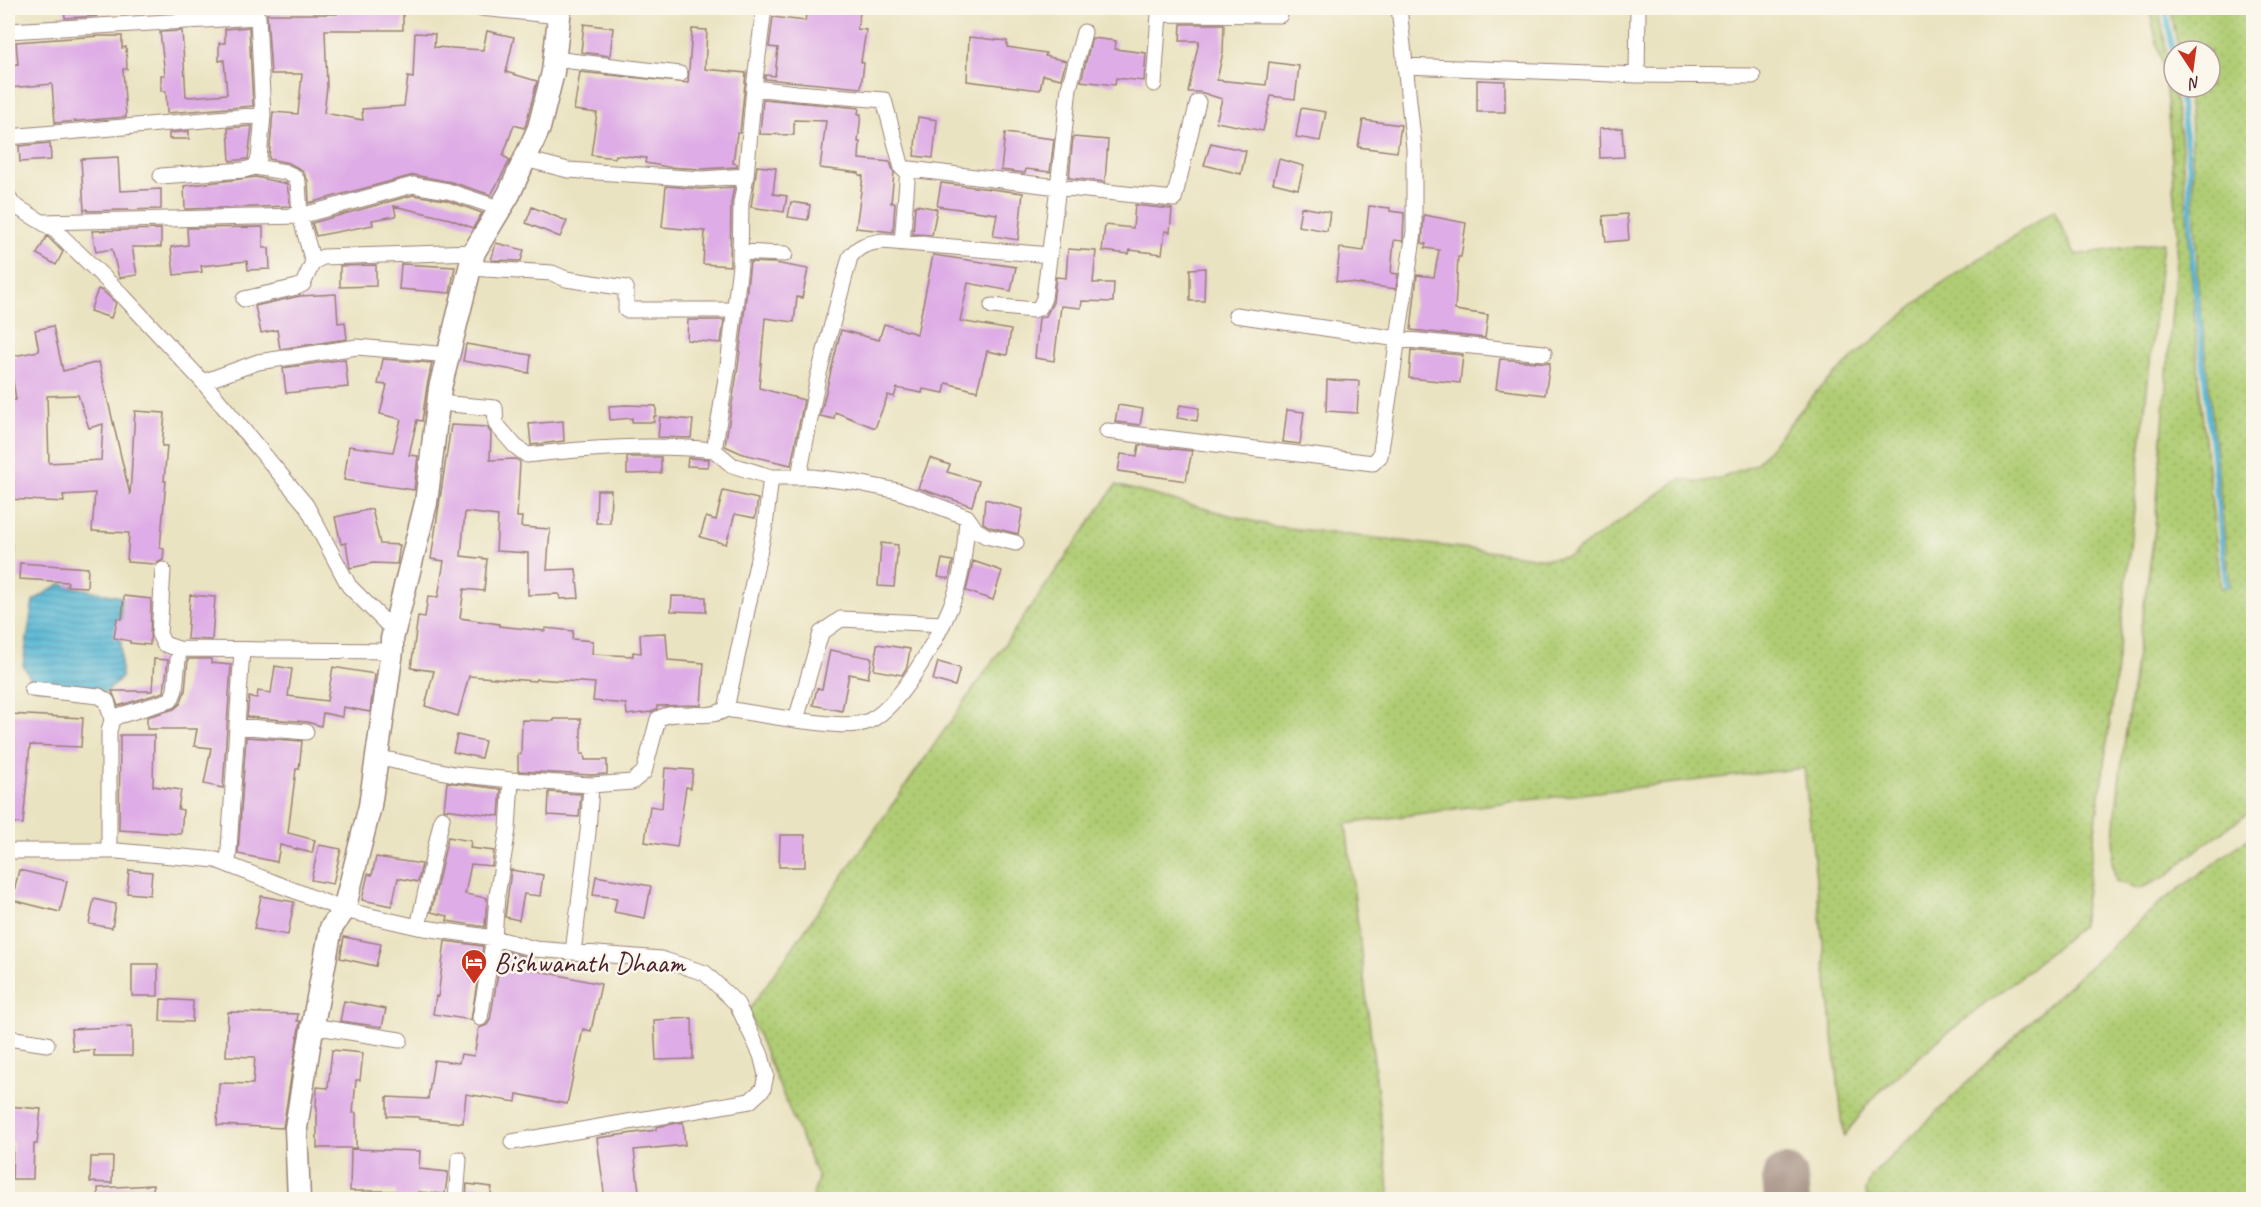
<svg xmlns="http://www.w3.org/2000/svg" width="2261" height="1207" viewBox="0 0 2261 1207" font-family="Caveat,sans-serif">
<defs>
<pattern id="grass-dots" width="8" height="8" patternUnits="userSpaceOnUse" patternTransform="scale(1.5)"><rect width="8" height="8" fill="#b0cd74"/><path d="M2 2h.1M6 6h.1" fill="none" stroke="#99b065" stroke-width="1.8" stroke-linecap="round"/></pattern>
<pattern id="water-rules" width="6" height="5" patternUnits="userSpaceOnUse" patternTransform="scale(1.5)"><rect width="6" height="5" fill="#56b7d4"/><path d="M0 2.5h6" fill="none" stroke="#4994ac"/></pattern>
</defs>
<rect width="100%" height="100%" fill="#fbf7ec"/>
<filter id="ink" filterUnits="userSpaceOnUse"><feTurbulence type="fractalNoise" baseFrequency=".0167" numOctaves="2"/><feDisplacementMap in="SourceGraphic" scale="12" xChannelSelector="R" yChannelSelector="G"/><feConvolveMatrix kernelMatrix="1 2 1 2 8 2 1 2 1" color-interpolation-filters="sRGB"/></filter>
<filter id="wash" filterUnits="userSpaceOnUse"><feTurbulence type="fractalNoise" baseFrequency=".008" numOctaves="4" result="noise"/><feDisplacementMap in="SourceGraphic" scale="24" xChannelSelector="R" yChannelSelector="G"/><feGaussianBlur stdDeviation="1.35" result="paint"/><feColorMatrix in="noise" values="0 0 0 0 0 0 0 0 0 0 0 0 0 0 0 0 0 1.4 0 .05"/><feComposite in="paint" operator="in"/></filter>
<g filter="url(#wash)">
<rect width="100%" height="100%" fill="#eae3c1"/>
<!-- grass -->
<path fill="url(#grass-dots)" stroke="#7d7650" stroke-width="1.5" d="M2149 8H2159L2181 136 2201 404 2221 588 2230 586 2198 284 2190 113 2186 87H2210V51H2179L2170 8H2253L2254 809 2198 849 2167 876 2139 889 2116 881 2112 861 2119 781 2155 528 2178 233 2165 79Z
M2054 210 2075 255 2163 242 2115 685 2082 925 2019 978 1942 1037 1875 1096 1844 1136 1804 768 1468 807 1346 824 1390 1199H812L818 1178 748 1011 1116 485 1271 526 1504 553 1547 559 1569 556 1680 479 1700 482 1724 477 1756 464 1816 392 1856 355 1936 287Z
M2253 835V1199H1867L1866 1191 1872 1175 2044 1008 2157 905Z"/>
<!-- water -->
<path fill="url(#water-rules)" stroke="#506b80" stroke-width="1.5" d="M8 548H15L10 619 8 622Z
M60 584 121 597V678L107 692 36 688 23 665 33 601Z"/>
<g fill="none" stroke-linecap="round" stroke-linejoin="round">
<!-- stream -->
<path stroke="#56b7d4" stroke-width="5" d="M2165 8 2174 58
M2179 87 2189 165 2192 255 2226 585"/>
<!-- taxiway -->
<path stroke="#9a8176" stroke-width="46" d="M1785 1178 1787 1200"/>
</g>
<g id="blocks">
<!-- building -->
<path fill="#deace6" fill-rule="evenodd" d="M64 8H96L97 16 65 18Z
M337 8H403V30H325L327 87 324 113 363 120 362 109 404 106 408 77 413 78 415 33 435 34 434 47 483 50 487 31 514 37 506 72 537 81 526 124 524 128 514 125 503 156 510 160 491 195 451 182 414 175 309 203 308 181 302 170 289 163 269 159 273 112 298 114 302 74H271L267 14H337Z
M807 8H861L857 29 866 30 861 62 864 63 861 88 765 79V75L775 76 778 48 769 47 773 17 805 21Z
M584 24 613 28 610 56 581 52Z
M1181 24H1224L1223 52 1217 80 1266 85 1269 62 1299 66 1295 99 1271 96 1263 131 1216 122 1222 99 1200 92H1188L1199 41H1180Z
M249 27 253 106 167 113 166 91H161V75H165L160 32 182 31 186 96 189 97 227 94 224 60 219 61V43H225V29Z
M692 29 707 30 705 69 746 73 740 133H737L733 163 737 164V167L702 169 668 167 645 163 646 158 616 155 615 158 591 155 597 113 574 110 580 72 688 83Z
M99 36H122V48L126 47 127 69H123L126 117 55 123 52 84 10 88 8 65 18 64 16 42Z
M969 37 1007 41V47L1046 53 1045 56 1066 61 1061 79 1043 75 1040 90 967 81Z
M1092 38 1116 41 1115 49 1146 53 1144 81 1116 78 1115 85 1081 81Z
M1477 80 1505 81V112H1477Z
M763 99 859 108 858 114H861L858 142H860L859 159 890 162 894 173 891 203H895L893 232 856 228 863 176 859 175V173L820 168 826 121 794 120V135L760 134Z
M1301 108 1326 112 1320 141 1296 137Z
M918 117 937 120 933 158 914 156Z
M1363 120 1401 125 1397 152 1358 147Z
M252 126 248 159 230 161 228 128Z
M1622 128 1624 157 1600 158 1599 129Z
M189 131V139H169V133Z
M1005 133 1054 139 1050 172 1026 169 1025 173 1001 170Z
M1073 137 1108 140 1105 182 1069 178Z
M50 143 51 160 20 162 19 146Z
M1211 143 1246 151 1241 174 1204 165Z
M118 157 120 191 161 189V209L88 211 87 209 84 211 81 159Z
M1279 159 1304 166 1298 189 1273 183Z
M757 166 776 168 773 194 787 196 784 212 751 207Z
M256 177 287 184 290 206 185 209 184 186Z
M941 183 1023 193 1018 240 993 236 997 214 937 206Z
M666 186 701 189 734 187 731 203 730 266 703 264 705 231 662 227Z
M413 195 446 200 482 213 473 228 450 219 394 206 396 216 372 220 373 225 316 236 312 223Z
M791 202 810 205 808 220 788 217Z
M917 205 937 209 932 235 913 234 915 206Z
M1135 205 1172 209 1170 232 1165 231 1162 254 1130 250 1129 254 1102 251 1105 225 1133 228Z
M1369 206 1390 208V211L1404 213 1403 241 1394 240 1391 273 1398 274 1396 289 1336 281 1340 248 1364 251Z
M532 207 567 221 560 237 526 223Z
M1301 207 1330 212 1327 231 1298 226Z
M1627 214 1629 240 1606 242 1603 216Z
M1424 215 1466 223 1461 257H1458L1455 310 1488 315 1485 338 1411 330 1417 275 1434 277 1439 250 1425 248 1426 244 1422 243Z
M263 227V248H269L270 269 248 270 247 261 201 266 202 272 174 275 171 247 188 245 187 228Z
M161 229V247H132L137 275 119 278 112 249 96 252 92 231Z
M47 236 63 252 56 265 37 254Z
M496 243 524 250 521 261 491 260Z
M1068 249 1096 251 1093 283H1114L1113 302 1082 301 1081 308 1061 306 1054 361 1035 358 1039 318 1046 316 1053 302 1056 277 1066 278Z
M933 255 1016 267 1011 291 968 283 960 321 1011 330 1007 355 987 351 977 391 946 383 944 393 923 389 922 393 897 388 894 397 888 395 875 428 835 412 834 419 820 416 841 330 879 340 884 324 917 334Z
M750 262 775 263 808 269 802 298 797 297 794 322 765 318 759 388 804 400 791 465 743 454 725 446 738 367Z
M401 264 455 267 450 293 399 289Z
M376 265V286L340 287V266Z
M1205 268 1204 301H1190V269Z
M98 289 103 291 116 303 111 318 90 311Z
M336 294 338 323 345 322 347 339 280 349 277 330 261 333 255 306 300 296Z
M688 320H724L721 343 687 340Z
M53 326 63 371 99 362 130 495 135 411 165 413 162 446H167L164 481H166L160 548 164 549 163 560 155 564 127 562 129 533 92 531 95 493 63 495 64 502 8 499V425H11L10 400H16L9 357 39 351 35 330ZM78 395 89 428 103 424 101 460 49 463 47 396Z
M466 344 531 355 529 373 463 361Z
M1411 350 1463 355 1460 383 1409 378Z
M345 359 348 387 286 393 283 368Z
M383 359 432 363 427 386 422 421 417 420 409 455 418 456 414 490 344 480 349 446 393 452 401 419 380 414 387 385 378 384Z
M1500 359 1550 363 1545 395 1496 389Z
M1327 380 1359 381 1357 413 1326 411Z
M626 405 656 406V416H654V422H632V418L610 420 609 406Z
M1118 405 1143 409 1140 425 1115 422Z
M1180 405 1199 408 1197 421 1177 418Z
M1287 410 1304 412 1300 444 1283 442Z
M660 417 693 420 691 438 658 437Z
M563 421 564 441 531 445 529 424Z
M451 425 487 427 491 433 490 460 516 459 520 462 517 517H522L521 527 550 529 547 570 576 569 579 598 560 599 559 594 528 595V553L496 551 498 516 465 512 461 556 487 559 484 591 464 589 460 618 499 624V626L545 631V628L573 631 572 639 593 641 592 654 633 656V652L641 653 640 634 666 633 668 660 704 663 701 705 657 706V709L651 712 627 715 626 704 593 701 595 683 536 679 535 681 469 676 458 716 425 706 434 671 411 668 418 616 425 617 428 596 438 597 444 561 431 559Z
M1139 445 1192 451 1186 481 1118 471 1121 454 1137 456Z
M627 457H661V473L627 474Z
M688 458 709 459 708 467 687 466Z
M930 458 950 465 947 472 979 481 972 506 918 488Z
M597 490H611L610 523H596Z
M723 491 758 499 755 518 735 514 726 544 700 537 706 517 716 520Z
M985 499 1023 509 1018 534 990 527 983 523Z
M372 509 380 544 400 545 397 564 373 563 350 568 346 543 341 544 335 517Z
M881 543 898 545 894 587 878 586Z
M942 559 953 561 949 579 938 577Z
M973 561 1002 571 993 600 966 591Z
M20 563 88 568 87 587 67 586 68 582 19 579Z
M190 595 215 597 212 640 187 639Z
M124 596 151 599 150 645 130 643V641L114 638 117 618 122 619Z
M672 596 706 597V612L671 611Z
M877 644 910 649 907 667 902 675 874 670Z
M830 650 872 658 868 678 849 674 842 711 813 705 817 688 822 689Z
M154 659 168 660 164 692 118 706 112 691H152Z
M188 659H211V663L231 665 223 788 204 784 211 748 194 746 197 729H147V717L174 709 180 704 185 691Z
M938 662 960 668 955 686 933 680Z
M275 666 292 669 288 696 327 701 333 667 375 674 370 712 343 707 342 717 323 713 321 726 307 722 247 717 249 697 257 698 258 691 271 693Z
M8 714 83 718 81 747 30 745 23 824 8 822Z
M554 719H581V754H584L585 760H607V774L591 775 518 771V754H521L522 720 554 721Z
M120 735H154L153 786 181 790 178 809 183 810 181 834 119 830Z
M457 735 485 741 481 758 453 752Z
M246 737 302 741 299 769H296L288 833 315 840 312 853 280 845 277 862 238 854Z
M665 768 693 770 691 788 686 787 677 847 645 842 650 806 662 808Z
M447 782 501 789 499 816 444 809Z
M549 792 581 794 579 817 548 815Z
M780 835H805V867H779Z
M448 837 471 841 470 848 494 851 492 866 471 864 465 894 487 898 485 927 447 921 448 916 431 912Z
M319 845 341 849 333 884 311 880Z
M376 857 422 864 418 882 398 878 392 906 362 900 368 874 372 875Z
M19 870 67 881 60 912 12 900Z
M129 870 152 872 150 895 127 893Z
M511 870 543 875 540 896 524 894 519 920 505 917Z
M596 876 651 886 645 918 614 912 617 898 593 895Z
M261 896 294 902 288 935 254 929Z
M94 899 116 904 112 928 89 924Z
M344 937 381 944 376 966 340 958Z
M445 941 483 946 471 1020 433 1014 436 996 438 997Z
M502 950 527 957 525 968 601 984 591 1031 583 1029 567 1104 517 1094 516 1102 466 1094 463 1123 419 1119V1117L387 1116V1097L428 1099 434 1060 459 1063 461 1054 474 1056 479 1028 487 1025 490 1020Z
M132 964H158V996H132Z
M161 999 193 1001 192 1022 160 1021Z
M344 1001 386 1009 382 1027 340 1021Z
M228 1012 298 1014 297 1021H300L283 1128 217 1125 219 1083 253 1084 255 1057 226 1056Z
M692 1018 693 1059 656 1060 654 1020Z
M132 1026V1056H94V1050L73 1051 71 1029Z
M332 1050 363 1053 360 1080H356L353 1113H356V1148H317V1107H316L317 1087 328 1088Z
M8 1106 41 1109 37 1144H34L33 1179H12L13 1142 8 1141Z
M683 1122 685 1145 634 1150 640 1200H605L597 1138 656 1130V1127Z
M351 1149 420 1151 419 1169 448 1172 445 1194 419 1192V1200H396V1191H350Z
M91 1157H113L112 1183 90 1182Z
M467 1184 492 1187 490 1200H466Z
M153 1185V1200H98V1188Z"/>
</g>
</g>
<g filter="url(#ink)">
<use href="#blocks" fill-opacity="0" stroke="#9a8176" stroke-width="1.5"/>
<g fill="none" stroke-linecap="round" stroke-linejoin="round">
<!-- street casing -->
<g stroke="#9a8176" stroke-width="17">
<path id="street" d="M481 8 559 16
M764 8 754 88 797 93 884 100 902 168 1058 187 1069 88 1084 32
M554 59 680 74
M1405 66 1637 75 1638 8
M1637 75 1753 76
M1154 84 1159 14 1280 15 1281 8
M8 137 263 115 258 17 8 31
M525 159 568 170 702 179 746 176 754 88
M255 167 285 172 294 176 298 182 300 216 313 262
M161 176 244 170 255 167 259 158 263 115
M8 196 12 204 55 230 123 296 203 382 306 505 349 586 394 631
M42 222 300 216 413 185 448 191 499 208
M902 243 908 169
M740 252 785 254
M470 268 552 273 566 279 626 288V310H735
M244 299 297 287 303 284 313 262 323 257 474 252
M992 306 1033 310 1040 307 1044 298 1058 187 1174 199 1198 102
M1236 315 1398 339 1544 353
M203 382 258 362 357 347 449 355
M439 403 495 408 496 424 515 446 527 455C590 448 651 444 714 450L728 366 740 265 741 203 746 176
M1107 431 1373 463 1380 456 1414 232V148L1399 8
M714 450 732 465 771 477H812L853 482 898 491 967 517 976 530 986 536 1016 543
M799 476 818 377 850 257C859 245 867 244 882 241L1050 255
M163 570 159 634 164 644 179 649 392 651
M32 689 99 696 107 701 112 720
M726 709 796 720 821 633 841 619 943 624
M796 720C815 722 852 729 869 721 903 705 949 621 958 585 964 562 966 541 967 517
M237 726 306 732
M376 757 454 774 511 780 591 785 632 782 644 772 658 719C678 707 706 722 726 709L765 526 771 477
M8 851H117L216 860 344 910 418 927 494 938 535 949 661 959 705 973 737 1004 761 1055 766 1075 763 1089 750 1101 512 1142
M109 851V731L112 720 118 716 171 700 175 690 179 649
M228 864 242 650
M418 927 442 818
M573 952 588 832 591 785
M480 1018 494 938 497 896 508 829 511 780
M312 1026 400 1040
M8 1038 47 1044
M456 1200 459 1159"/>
</g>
<!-- secondary casing -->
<g stroke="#9a8176" stroke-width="25">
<path id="secondary" d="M299 1200 296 1128 309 1046 331 928 344 910 370 806 392 651V639L426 503 440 388 474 252 509 194 539 128 553 72 560 8"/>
</g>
<!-- street -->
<use href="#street" stroke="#fff" stroke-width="15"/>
<!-- secondary -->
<use href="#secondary" stroke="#fff" stroke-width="22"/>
</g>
</g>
<!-- icons -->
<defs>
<g id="hotel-pin" transform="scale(1.35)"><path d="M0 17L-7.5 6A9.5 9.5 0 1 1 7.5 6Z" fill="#c8321e" stroke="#fbf7ec"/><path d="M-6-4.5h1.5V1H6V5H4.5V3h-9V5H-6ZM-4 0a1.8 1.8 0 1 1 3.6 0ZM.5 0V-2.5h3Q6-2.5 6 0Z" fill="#fff"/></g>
</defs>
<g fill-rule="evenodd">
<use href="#hotel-pin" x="474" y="962"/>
</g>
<g text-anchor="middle" stroke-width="5" stroke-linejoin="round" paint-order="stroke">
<!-- poi labels -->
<g font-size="28" fill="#4a1f2b" stroke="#fbf7ec" text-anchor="start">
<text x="494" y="972">Bishwanath Dhaam</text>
</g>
</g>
<!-- margin -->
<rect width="2261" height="1207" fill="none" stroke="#fbf7ec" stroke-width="30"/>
<!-- north arrow -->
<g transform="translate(2192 69) rotate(167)"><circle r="28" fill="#fbf7ec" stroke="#b4a19f" stroke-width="1.5"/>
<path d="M0-4.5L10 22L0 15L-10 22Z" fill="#c8321e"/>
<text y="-9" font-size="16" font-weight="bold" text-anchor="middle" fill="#4a1f2b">N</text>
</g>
</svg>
